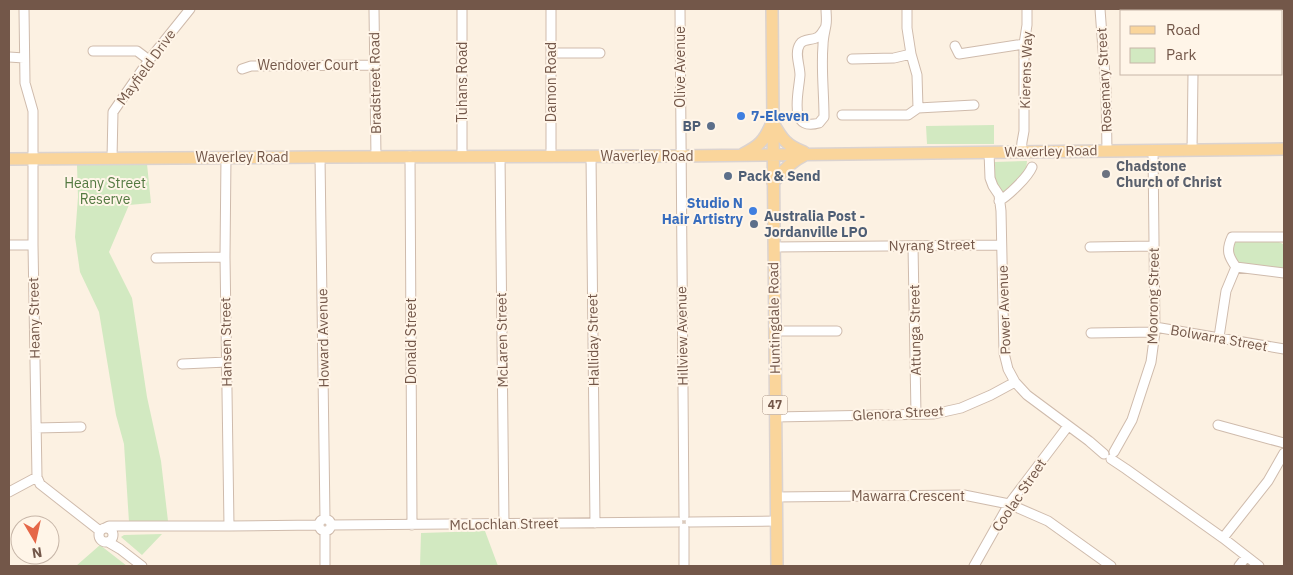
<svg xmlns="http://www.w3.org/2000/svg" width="1293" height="575" viewBox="0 0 1293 575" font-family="'IBM Plex Sans',sans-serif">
<rect width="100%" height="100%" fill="#fcf1e2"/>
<!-- green -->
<path fill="#d2e9c1" d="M994 125V144H927L926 126Z
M1027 161 1026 170 1009 189 1005 192H1001L993 183 994 162Z
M147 164 151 203 129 205 109 252 132 298 147 397 161 461 168 521 129 522 124 444 116 415 99 312 80 272 75 237 78 197 77 165Z
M1240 240 1277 241 1283 244 1284 247V266L1281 269 1241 265 1233 255 1234 243Z
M485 531 498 566H420L421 533Z
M162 534 142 555 121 537 124 535Z
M100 545 127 566H76Z"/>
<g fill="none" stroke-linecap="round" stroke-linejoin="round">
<!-- minor casing -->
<g stroke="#cfbbac" stroke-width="11">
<path id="minor" d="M24 9 25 83 33 111V245L37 477 40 484 100 531
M374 9 376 157
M462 9V156
M551 9V156
M680 9 684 516
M907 9V28L911 54 917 75 918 108
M1100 9 1106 90 1107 151
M1193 11V9
M825 28C823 31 821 35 818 37 812 41 804 38 800 44 794 53 800 65 800 75 799 92 787 132 819 123L824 117C824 92 821 69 823 45 823 38 825 31 826 25 827 20 826 14 826 9
M955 46 959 54 1024 44
M93 51H137L149 60
M552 53H600
M9 57 24 58
M852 59 894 58 911 54
M242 69 251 66 375 65
M842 115H908L918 108 974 105
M1192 150 1193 74
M989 152 990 178 993 186 999 195 1001 211 1004 353 1008 369 1015 382 1027 395 1089 441 1104 454
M1021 152 1022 142 1024 131V44L1027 25V9
M410 156 412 525
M500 156 504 524
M591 156 595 523
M226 157 225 257 229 526
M320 157 325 519
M112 158 113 112 149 60 190 9
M999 201C1008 196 1028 177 1032 167
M9 245H33
M913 246 916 414
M774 247 1001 245
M1090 247 1154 246
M156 258 225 257
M1236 267C1228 256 1226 250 1232 237H1284
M1236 267 1284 273
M1155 327 1284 349
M775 331H837
M1091 333 1155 332
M1219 337 1226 291 1236 267
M182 364 227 362
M775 417 934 414 961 408 991 395 1015 382
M1218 425 1284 443
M36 428 81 427
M1114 452 1132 420 1151 362 1155 332 1153 150
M1111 459 1126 469 1223 538 1259 566
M9 492 37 477
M776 497 964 495 1009 504 1048 521 1111 566
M319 525a6 6 0 1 1 12 0a6 6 0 1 1-12 0Z
M690 522 776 521
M331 525 678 522
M105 528 109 526H229L319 525
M684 528V566
M99 535a7 7 0 1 1 14 0a7 7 0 1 1-14 0Z
M325 531V566
M1223 538 1268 481 1284 453
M108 542 120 549 142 566
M974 566 1009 504 1068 426
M1239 566 1246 557"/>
</g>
<!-- major casing -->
<g stroke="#dbd3d0" stroke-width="14">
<path id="major" d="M772 9 777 566
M773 123C782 139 787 146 804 152
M743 154C759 146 764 141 771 125
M9 159 320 157 681 156 1284 149
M773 183C782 171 792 161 805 155"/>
</g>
<!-- minor -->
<use href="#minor" stroke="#fff" stroke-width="9"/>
<!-- major -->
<use href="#major" stroke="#fad59b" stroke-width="11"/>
</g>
<!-- markers -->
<g fill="#3f7fe0" stroke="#fff5e8" stroke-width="2">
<circle cx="741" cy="116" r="5"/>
<circle cx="753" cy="211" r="5"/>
</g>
<g fill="#5c6f8a" stroke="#fff5e8" stroke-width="2">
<circle cx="711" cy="126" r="5"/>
<circle cx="728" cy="176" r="5"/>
<circle cx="754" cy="224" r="5"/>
</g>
<circle fill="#6b7280" stroke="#fff5e8" stroke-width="2" cx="1106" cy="174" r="5"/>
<g text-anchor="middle" stroke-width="4" stroke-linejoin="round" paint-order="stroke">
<!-- shield labels -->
<rect fill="#fff5e8" stroke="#9d8679" stroke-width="1" x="762.5" y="395.5" width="25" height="19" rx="4"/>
<g font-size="12" font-weight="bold" fill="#735749">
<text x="775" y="409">47</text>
</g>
<!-- street labels -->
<g font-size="14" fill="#735749" stroke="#fff5e8">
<text x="308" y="70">Wendover Court</text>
<text transform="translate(146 67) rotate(-54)" y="5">Mayfield Drive</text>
<text transform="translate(680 67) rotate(-90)" y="5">Olive Avenue</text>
<text transform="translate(1026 70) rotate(-88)" y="5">Kierens Way</text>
<text transform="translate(1104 80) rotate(-93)" y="5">Rosemary Street</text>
<text transform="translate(462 82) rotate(-90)" y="5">Tuhans Road</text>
<text transform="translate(551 82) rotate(-90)" y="5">Damon Road</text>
<text transform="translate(375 83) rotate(-91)" y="5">Bradstreet Road</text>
<text transform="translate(1051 151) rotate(-1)" y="5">Waverley Road</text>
<text x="647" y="161">Waverley Road</text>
<text x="242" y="162">Waverley Road</text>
<text transform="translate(932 245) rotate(-1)" y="5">Nyrang Street</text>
<text transform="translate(1153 296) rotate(-89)" y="5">Moorong Street</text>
<text transform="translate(1004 310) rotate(-92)" y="5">Power Avenue</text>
<text transform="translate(34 318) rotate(-91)" y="5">Heany Street</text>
<text transform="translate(774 318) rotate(-91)" y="5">Huntingdale Road</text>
<text transform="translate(915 330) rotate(-91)" y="5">Attunga Street</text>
<text transform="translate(682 336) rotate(-91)" y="5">Hillview Avenue</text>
<text transform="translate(323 338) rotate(-91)" y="5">Howard Avenue</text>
<text transform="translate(1219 338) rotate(10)" y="5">Bolwarra Street</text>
<text transform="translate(502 340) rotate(-91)" y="5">McLaren Street</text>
<text transform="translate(593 340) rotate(-91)" y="5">Halliday Street</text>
<text transform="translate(411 341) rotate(-90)" y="5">Donald Street</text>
<text transform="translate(226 342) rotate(-91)" y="5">Hansen Street</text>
<text transform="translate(898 413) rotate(-3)" y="5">Glenora Street</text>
<text transform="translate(1019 495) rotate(-56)" y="5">Coolac Street</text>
<text x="908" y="501">Mawarra Crescent</text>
<text transform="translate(504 524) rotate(-1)" y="5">McLochlan Street</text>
</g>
<!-- shop labels -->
<g font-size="14" font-weight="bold" fill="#366cbe" stroke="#fff5e8" text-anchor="start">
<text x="751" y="121">7-Eleven</text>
<text x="743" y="208" text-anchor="end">Studio N<tspan x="743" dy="16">Hair Artistry</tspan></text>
</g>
<!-- service labels -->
<g font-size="14" font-weight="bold" fill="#4e5e75" stroke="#fff5e8" text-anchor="start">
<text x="701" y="131" text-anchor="end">BP</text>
<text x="738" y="181">Pack &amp; Send</text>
<text x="764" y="221">Australia Post -<tspan x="764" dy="16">Jordanville LPO</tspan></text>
</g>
<!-- worship labels -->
<g font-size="14" font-weight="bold" fill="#5b616d" stroke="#fff5e8" text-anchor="start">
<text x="1116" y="171">Chadstone<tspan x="1116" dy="16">Church of Christ</tspan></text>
</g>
<!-- park labels -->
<g font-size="14" fill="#537941" stroke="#fff5e8">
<text x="105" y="188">Heany Street<tspan x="105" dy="16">Reserve</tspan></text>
</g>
</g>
<!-- border -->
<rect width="1293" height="575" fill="none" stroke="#735749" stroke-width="20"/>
<!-- legend -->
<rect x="1120" y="10" width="162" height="65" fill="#fff5e8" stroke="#c7b6a8"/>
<rect x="1130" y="26" width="25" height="8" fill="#fad59b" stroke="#c7b6a8"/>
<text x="1166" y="35" font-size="15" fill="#735749">Road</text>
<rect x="1130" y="48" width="25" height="15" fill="#d2e9c1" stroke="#c7b6a8"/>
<text x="1166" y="60" font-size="15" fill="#735749">Park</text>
<!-- north arrow -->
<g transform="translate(35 540) rotate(171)"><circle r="24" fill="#fff5e8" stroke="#c7b6a8"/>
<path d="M0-4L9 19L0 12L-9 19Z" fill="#e56748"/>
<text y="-8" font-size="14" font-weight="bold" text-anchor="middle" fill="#735749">N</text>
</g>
</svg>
